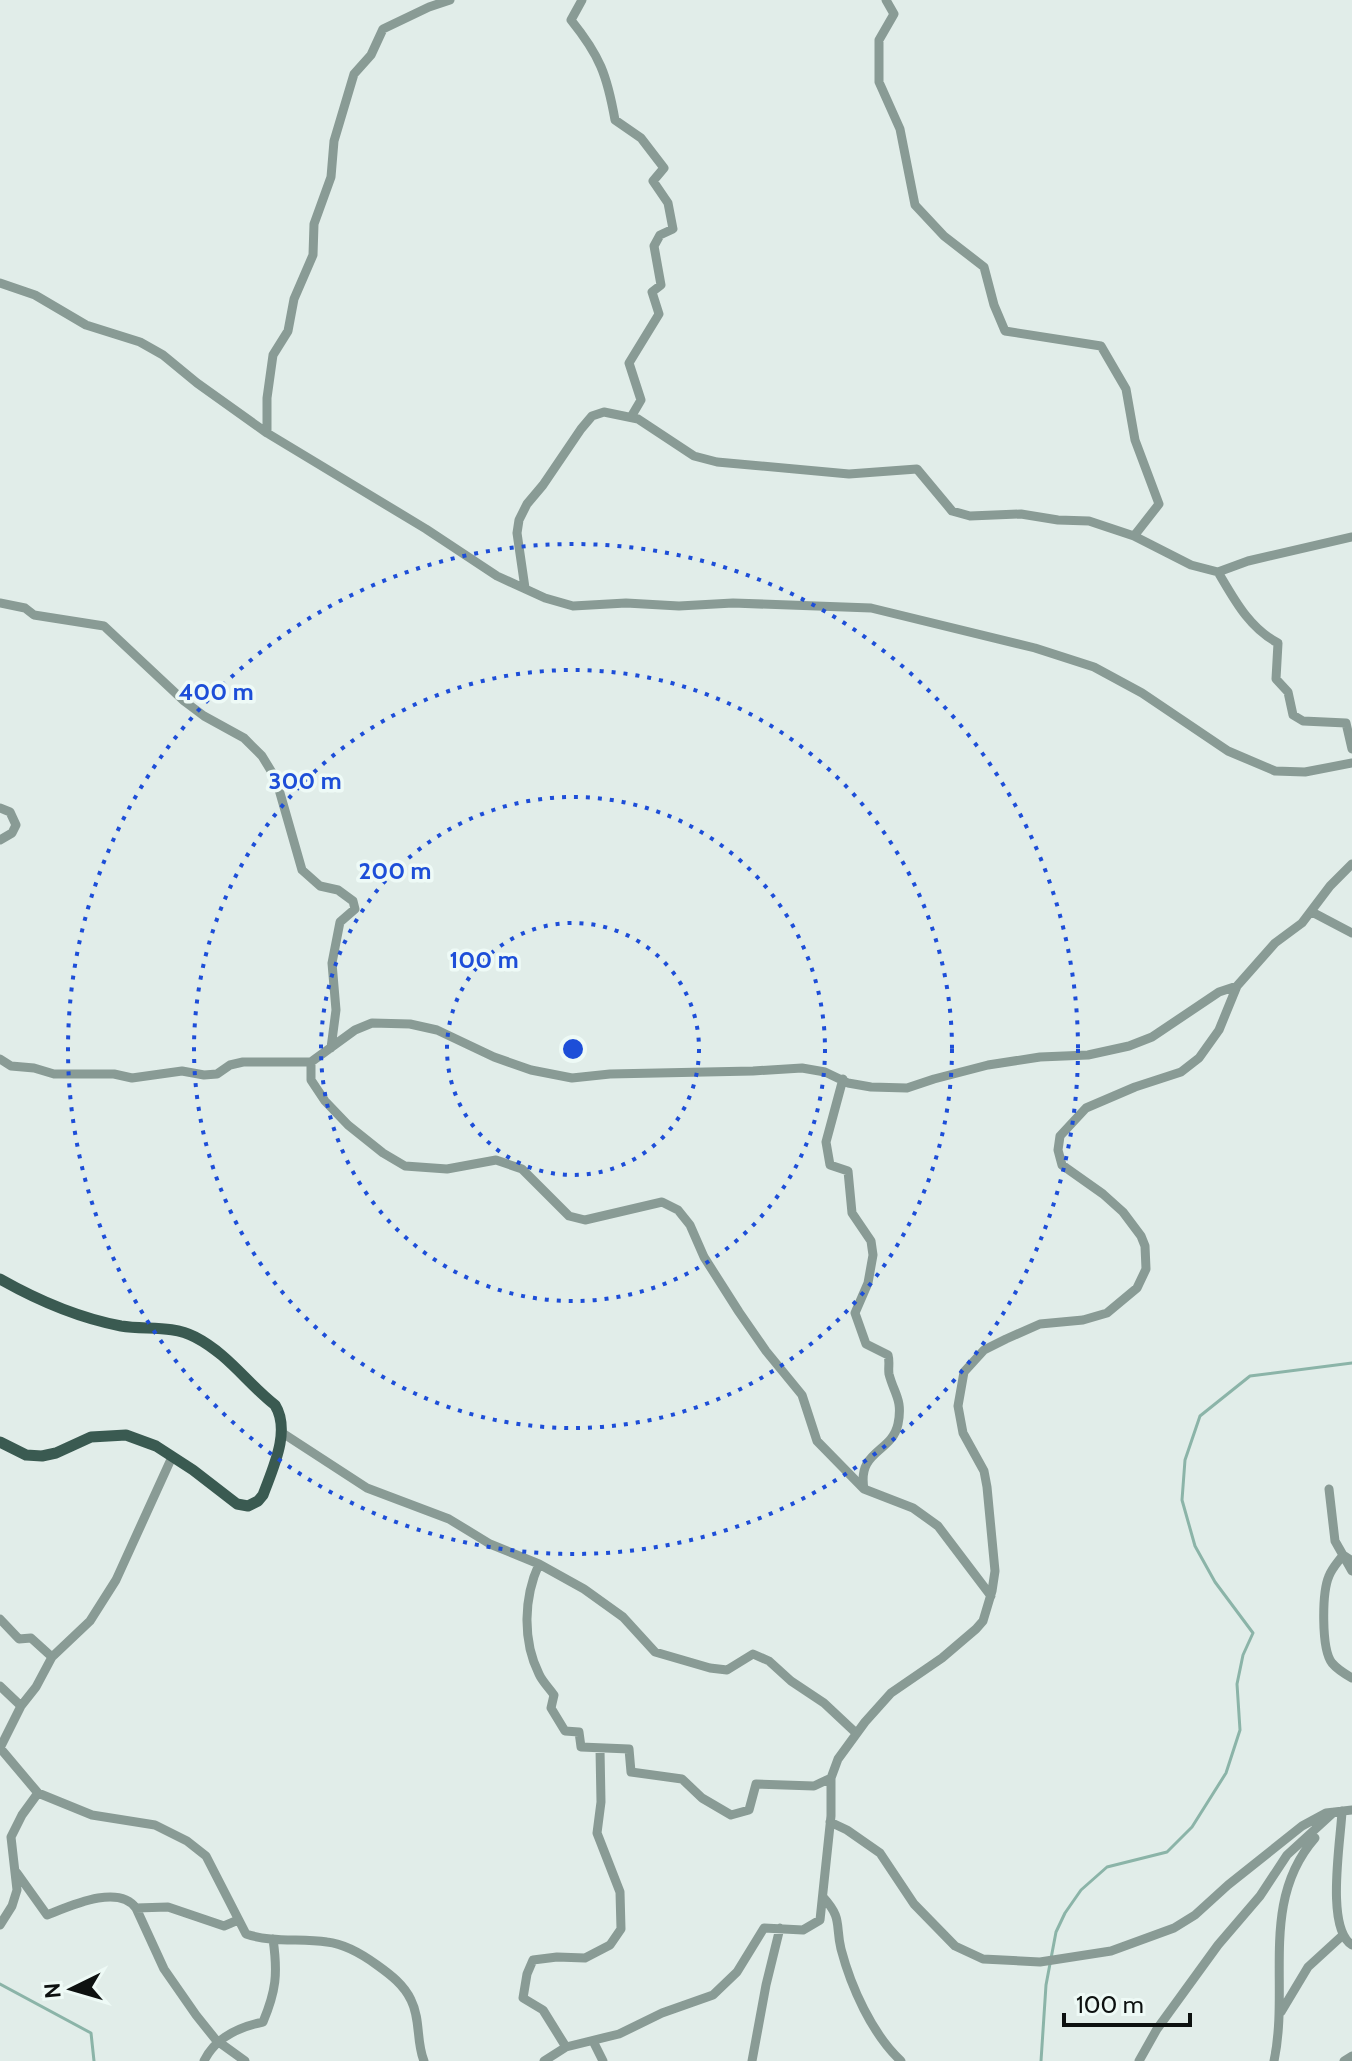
<svg xmlns="http://www.w3.org/2000/svg" width="1352" height="2061" viewBox="0 0 1352 2061" font-family="Cabin,sans-serif">
<rect width="100%" height="100%" fill="#e1ede9"/>
<g fill="none" stroke-linecap="round" stroke-linejoin="round">
<!-- stream -->
<path stroke="#8bb4a8" stroke-width="3" d="M0 1984 91 2033 94 2061
M1041 2061 1046 1985 1056 1932 1065 1913 1081 1890 1107 1867 1167 1852 1192 1827 1226 1773 1240 1730 1237 1684 1243 1655 1253 1633 1215 1582 1195 1546 1182 1500 1185 1460 1200 1416 1250 1376 1352 1363"/>
<!-- minor -->
<path stroke="#899b95" stroke-width="9" d="M582 0 571 20C600 56 607 75 615 120L641 138 664 168 653 181 668 203 673 229 660 235 654 246 661 285 652 292 659 314 629 363 641 400 631 417
M886 0 894 14 879 40V82L900 129 915 205 944 236 984 267 994 305 1005 331 1101 346 1126 389 1135 440 1159 504 1134 536
M0 283 35 295 86 325 140 342 163 355 197 383 267 433 426 529 497 576 545 598 573 606 626 603 679 606 733 603 871 608 1035 648 1094 667 1142 693 1228 751 1275 771 1305 772 1352 763
M267 433V398L273 355 288 331 294 299 313 255 314 224 331 177 334 141 354 74 371 55 383 29 429 7 450 0
M1218 572C1234 599 1249 628 1278 643L1276 679 1288 692 1293 715 1303 721 1346 723 1352 749
M525 588 517 533 519 520 527 504 543 485 581 429 592 416 604 412 638 419 694 456 717 462 849 474 917 469 952 511 970 516 1021 514 1058 520 1089 521 1134 536 1191 565 1218 572 1248 561 1352 537
M0 603 25 608 34 615 104 626 184 701 204 716 244 738 262 756 276 779 302 870 320 886 338 890 353 901 355 909 340 922 332 963 336 1010 331 1048
M0 808 10 812 16 825 12 833 0 840
M1312 912 1352 933
M0 1059 11 1066 34 1068 54 1074H114L132 1078 182 1071 204 1075 217 1074 230 1065 243 1062H311L355 1030 372 1023 410 1024 437 1030 494 1057 531 1070 572 1078 610 1074 753 1071 802 1068 825 1072 848 1083 871 1087 907 1088 934 1079 988 1065 1040 1057 1088 1055 1129 1046 1152 1037 1219 992 1237 986
M311 1062V1080L325 1101 348 1125 383 1153 405 1166 447 1169 496 1160 522 1169 569 1216 585 1220 662 1202 678 1210 690 1225 704 1257 739 1312 766 1351 802 1395 817 1441 864 1489 913 1508 938 1526 991 1596
M843 1079 826 1142 830 1165 848 1171 852 1213 871 1241 873 1255 868 1283 855 1313 866 1344 888 1355C890 1362 888 1368 889 1374 894 1394 903 1399 898 1424 892 1453 857 1450 864 1489
M284 1434 367 1488 449 1519 490 1544 539 1564 584 1589 623 1617 655 1652 710 1668 727 1670 753 1654 769 1661 791 1681 824 1703 856 1733
M1329 1489 1335 1541 1352 1571
M1352 1561 1343 1555C1338 1562 1332 1568 1329 1576 1322 1592 1321 1649 1332 1663 1337 1669 1345 1674 1352 1678
M539 1564C524 1597 522 1640 539 1674 542 1681 549 1688 554 1695L551 1708 565 1731 579 1732 581 1747 629 1749 631 1772 682 1779 702 1798 731 1815 749 1810 756 1784 814 1786 831 1778
M0 1619 19 1639 31 1638 52 1657
M0 1686 21 1706
M38 1793 0 1748 21 1706 36 1687 52 1657 90 1621 116 1580 172 1457
M1342 1811C1341 1839 1325 1928 1352 1945
M830 1822 847 1830 880 1853 914 1904 955 1946 983 1959 1040 1962 1111 1951 1174 1928 1195 1915 1228 1885 1302 1826 1326 1813 1352 1810
M17 1873 47 1915C68 1907 118 1883 136 1908L168 1907 224 1926 238 1920
M823 1897C843 1919 835 1924 841 1949 851 1987 872 2034 901 2061
M136 1908 164 1969 196 2015 216 2040 245 2061
M0 1925 12 1906 17 1890 11 1837 22 1815 38 1793 92 1815 155 1825 187 1841 206 1856 246 1934C273 1943 300 1938 327 1942 345 1944 362 1954 377 1965 391 1975 404 1985 411 2000 421 2020 416 2042 424 2061
M1281 2012 1308 1967 1343 1935
M593 2041 603 2061
M566 2047 543 2010 523 1998 527 1974 533 1960 557 1957 585 1958 610 1945 621 1929 620 1892 597 1833 601 1802 600 1749
M204 2061C215 2038 239 2027 263 2022 276 1991 278 1974 273 1939
M544 2061 566 2047 619 2034 662 2013 713 1995 737 1972 764 1928 803 1930 820 1920 831 1816V1778L838 1759 865 1722 891 1693 942 1658 976 1629 983 1621 992 1591 995 1571 987 1487 984 1471 963 1433 958 1406 964 1372 984 1350 1006 1339 1040 1324 1083 1320 1107 1313 1137 1288 1146 1269 1145 1246 1141 1236 1123 1212 1103 1194 1062 1165 1058 1150 1060 1136 1086 1108 1135 1087 1181 1072 1199 1058 1219 1030 1237 986 1275 943 1302 923 1330 886 1352 864
M752 2061 766 1985 780 1928
M1139 2061 1157 2029 1218 1945 1260 1896 1287 1855 1334 1812
M1274 2061C1290 1985 1259 1902 1315 1838
M1344 2061 1352 2056"/>
<!-- major -->
<path stroke="#3a5a51" stroke-width="11" d="M0 1279C37 1300 79 1318 121 1326 146 1330 172 1325 195 1337 228 1354 247 1383 275 1405 291 1431 273 1468 263 1495L258 1501 248 1506 237 1504 193 1470 156 1446 126 1435 91 1437 56 1453 42 1456 26 1455 0 1442"/>
</g>
<!-- distance rings -->
<g fill="none" stroke="#1d4ed8" stroke-width="4" stroke-dasharray="4 8">
<circle cx="573" cy="1049" r="126"/>
<circle cx="573" cy="1049" r="252"/>
<circle cx="573" cy="1049" r="379"/>
<circle cx="573" cy="1049" r="505"/>
</g>
<circle cx="573" cy="1049" r="12" fill="#1d4ed8" stroke="#eefaf6" stroke-width="4"/>
<g font-size="24" text-anchor="middle" font-weight="bold" fill="#1d4ed8" stroke="#eefaf6" stroke-width="7" stroke-linejoin="round" paint-order="stroke">
<text x="216" y="700">400 m</text>
<text x="305" y="789">300 m</text>
<text x="395" y="879">200 m</text>
<text x="484" y="968">100 m</text>
</g>
<!-- north arrow -->
<g transform="translate(72 1989) rotate(265)" stroke="#eefaf6" stroke-width="6" paint-order="stroke">
<path d="M0-6L14 30L0 20L-14 30Z" fill="#0d1110"/>
<text y="-12" font-size="22" font-weight="bold" text-anchor="middle" fill="#0d1110">N</text>
</g>
<!-- scale -->
<path d="M1064 2013v12h126v-12" fill="none" stroke="#0d1110" stroke-width="4"/>
<text x="1076" y="2013" font-size="24" fill="#0d1110" stroke="#eefaf6" stroke-width="6" paint-order="stroke">100 m</text>
</svg>
